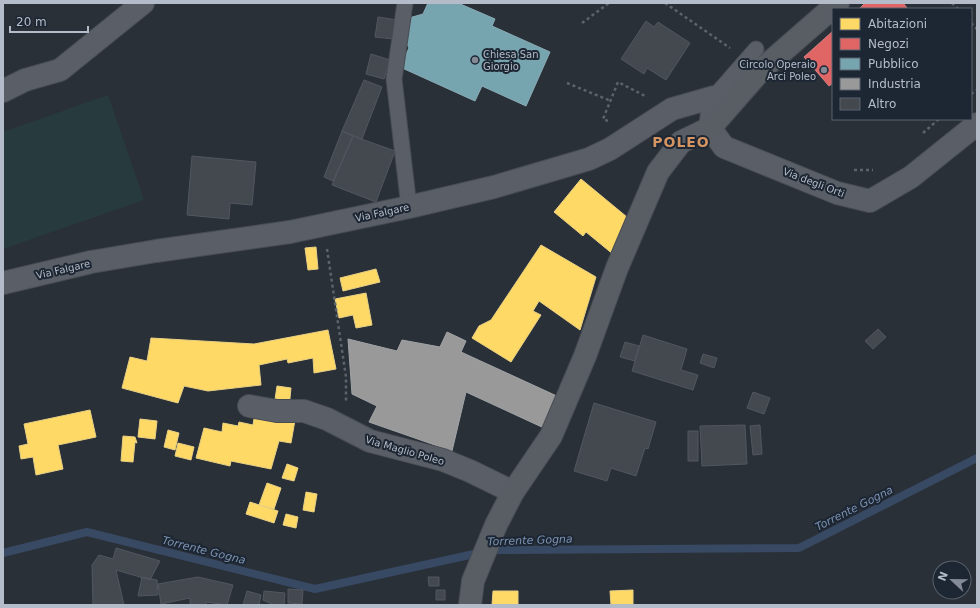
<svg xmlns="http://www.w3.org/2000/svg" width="980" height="608" viewBox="0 0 980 608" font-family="'DejaVu Sans',sans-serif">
<rect width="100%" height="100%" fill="#2a3038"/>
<!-- green -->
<path fill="#273a3e" d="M108 95 144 200 3 249V132Z"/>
<!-- homes -->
<path fill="#ffd966" stroke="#e8d084" d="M581 179 633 222 614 255 586 232 583 236 554 212Z
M541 245 596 277 580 330 539 301 533 311 541 315 511 362 472 338 479 326 491 320Z
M316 247 318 269 308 270 305 248Z
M376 269 380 282 343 291 340 278Z
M366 293 372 325 356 328 353 315 339 318 335 299Z
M328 330 336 369 314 373 313 358 288 363 287 359 259 365 261 385 208 391 184 386 178 403 122 388 130 357 147 361 151 338 254 344Z
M277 386 291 388 289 408 274 406Z
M90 410 96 437 58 445 63 469 36 475 33 457 21 459 19 446 28 444 24 424Z
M255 412 295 420 291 443 279 441 271 469 231 461 230 466 196 458 204 428 222 432 223 423 238 426 239 422 253 425Z
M140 419 157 421 155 439 138 437Z
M168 430 179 433 175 450 164 447Z
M123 436 135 437 137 443 135 442 133 462 121 461Z
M178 443 194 447 191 460 175 456Z
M287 464 298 468 294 481 282 478Z
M267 483 281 488 274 509 259 505Z
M306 492 317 494 314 512 303 510Z
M250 502 278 511 274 523 246 514Z
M286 514 298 517 296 528 283 525Z
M633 590V605H611L610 591Z
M493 591H518V605H492Z"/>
<!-- shops -->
<path fill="#e06666" stroke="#d38084" d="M865 3H903L908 9H859Z
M833 31V83L829 86 804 57Z"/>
<!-- public -->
<path fill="#76a5af" stroke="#89acb7" d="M428 3H458L495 19 492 26 550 52 526 106 482 86 475 101 400 67 409 48 402 34 409 18 423 14Z"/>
<!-- industry -->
<path fill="#999" stroke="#a1a4a7" d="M447 332 466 341 461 352 559 397 544 428 466 392 452 451 369 422 377 406 352 394 348 339 397 351 402 340 440 347Z"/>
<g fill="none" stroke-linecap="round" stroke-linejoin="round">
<!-- stream -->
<path stroke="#384963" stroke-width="8" d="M3 553 87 532 315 589 492 550 799 548 977 458"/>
</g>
<!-- building -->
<path fill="#444950" stroke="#52575f" d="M378 17 397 20 394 39 375 37Z
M646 21 654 27 658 22 690 43 666 80 647 68 644 74 621 59Z
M371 54 390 60 384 79 366 74Z
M364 80 382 87 362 139 342 131Z
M342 131 353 136 333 181 324 177Z
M353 136 395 151 376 202 332 185Z
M192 156 256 162 252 205 230 203 229 219 187 215Z
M878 329 886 337 873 349 865 341Z
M643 335 687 349 681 370 698 375 693 390 632 371Z
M625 342 639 346 635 361 620 357Z
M703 354 717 358 714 368 700 363Z
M753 392 770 398 764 414 747 408Z
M594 403 656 422 648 449 645 448 636 476 611 468 607 481 574 471Z
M745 425 747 464 702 466 700 426Z
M760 425 762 454 753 455 750 426Z
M688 431H698V461H688Z
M116 548 160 561 150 580 116 570 124 605H93L92 565 99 555 113 559Z
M142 577 157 580 158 595 138 596Z
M198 577 233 585 227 605 206 602V605H190V598L161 604 158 584Z
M428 577H439V586H429Z
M288 589 303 590 302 604 288 603Z
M436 590H445V600H436Z
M247 591 261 595 259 605H243Z
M264 591 285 593 284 605H274L263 600Z"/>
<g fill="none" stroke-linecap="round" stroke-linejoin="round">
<!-- lane casing -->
<g stroke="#484c53" stroke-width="17">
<path id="lane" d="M405 3 394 79 409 207
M714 97 756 49"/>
</g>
<!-- street casing -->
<g stroke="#484c53" stroke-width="24">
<path id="street" d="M3 91 25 80 60 70 143 3
M3 283 91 262 156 251 290 232 409 207 494 187 589 159 610 149 672 109 714 97 710 128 724 147 837 193 870 201 911 177 977 124
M249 406 277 411H304L327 419 370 441 443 460 470 471 513 492"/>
</g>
<!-- secondary casing -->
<g stroke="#484c53" stroke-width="24">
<path id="secondary" d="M470 605 473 581 496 525 513 492 551 436 585 356 617 268 658 172 681 142 710 128 760 71 838 3"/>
</g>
<!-- path -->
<path stroke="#5d636a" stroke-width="2.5" stroke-dasharray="3 3" stroke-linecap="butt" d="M665 3 730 48
M952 3 958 9
M582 23 609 3
M971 23 977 29
M567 83 611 101
M971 94 977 90
M608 121 603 119 618 82 647 97
M923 133 939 119
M854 170H873
M327 249 346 377V402"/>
<!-- lane -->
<use href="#lane" stroke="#5a5e66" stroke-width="15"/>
<!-- street -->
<use href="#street" stroke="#5a5e66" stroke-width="22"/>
<!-- secondary -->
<use href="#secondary" stroke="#595d64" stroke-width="22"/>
</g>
<!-- markers -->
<g fill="#848b96" stroke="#1d2633" stroke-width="1.5">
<circle cx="475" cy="60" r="4"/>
<circle cx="824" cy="70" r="4"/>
</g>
<g text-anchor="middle" stroke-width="4" stroke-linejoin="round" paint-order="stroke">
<!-- poi labels -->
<g font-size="10" fill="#b4bcc9" stroke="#1d2633" text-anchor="start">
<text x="483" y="58">Chiesa San<tspan x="483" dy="12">Giorgio</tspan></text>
<text x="816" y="68" text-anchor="end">Circolo Operaio<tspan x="816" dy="12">Arci Poleo</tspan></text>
</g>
<!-- street labels -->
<g font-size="10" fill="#b4bcc9" stroke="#1d2633">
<text transform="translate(814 182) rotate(21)" y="4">Via degli Orti</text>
<text transform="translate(382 212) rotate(-12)" y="4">Via Falgare</text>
<text transform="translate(63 269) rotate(-13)" y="4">Via Falgare</text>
<text transform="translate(405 450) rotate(16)" y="4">Via Maglio Poleo</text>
</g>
<!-- water labels -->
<g font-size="11" font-style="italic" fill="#7c92b1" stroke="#1d2633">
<text transform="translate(854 508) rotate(-27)" y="4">Torrente Gogna</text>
<text transform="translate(530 540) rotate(-2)" y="4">Torrente Gogna</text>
<text transform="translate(204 550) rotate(14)" y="4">Torrente Gogna</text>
</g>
<!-- district labels -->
<g font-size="14" font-weight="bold" letter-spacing="1" fill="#d59563" stroke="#1d2633">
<text x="681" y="147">POLEO</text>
</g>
</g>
<!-- border -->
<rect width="980" height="608" fill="none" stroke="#b4bcc9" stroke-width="8"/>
<!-- legend -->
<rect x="832" y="8" width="140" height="112" fill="#1d2633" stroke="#59626f"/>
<rect x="840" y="18" width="20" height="12" fill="#ffd966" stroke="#59626f"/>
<text x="868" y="28" font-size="12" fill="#b4bcc9">Abitazioni</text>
<rect x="840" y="38" width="20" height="12" fill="#e06666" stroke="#59626f"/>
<text x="868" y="48" font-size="12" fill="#b4bcc9">Negozi</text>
<rect x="840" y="58" width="20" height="12" fill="#76a5af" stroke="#59626f"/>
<text x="868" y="68" font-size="12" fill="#b4bcc9">Pubblico</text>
<rect x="840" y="78" width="20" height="12" fill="#999999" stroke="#59626f"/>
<text x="868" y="88" font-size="12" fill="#b4bcc9">Industria</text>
<rect x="840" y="98" width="20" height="12" fill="#444950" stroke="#59626f"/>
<text x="868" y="108" font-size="12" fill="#b4bcc9">Altro</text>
<!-- north arrow -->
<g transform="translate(952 580) rotate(292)"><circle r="19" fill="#1d2633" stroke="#59626f"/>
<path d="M0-3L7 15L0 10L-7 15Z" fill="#848b96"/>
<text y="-6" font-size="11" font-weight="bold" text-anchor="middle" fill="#b4bcc9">N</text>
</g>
<!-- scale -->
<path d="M10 26v6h78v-6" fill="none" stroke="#b4bcc9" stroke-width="2"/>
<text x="16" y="26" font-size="12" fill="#b4bcc9" stroke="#1d2633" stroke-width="3" paint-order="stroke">20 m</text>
</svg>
